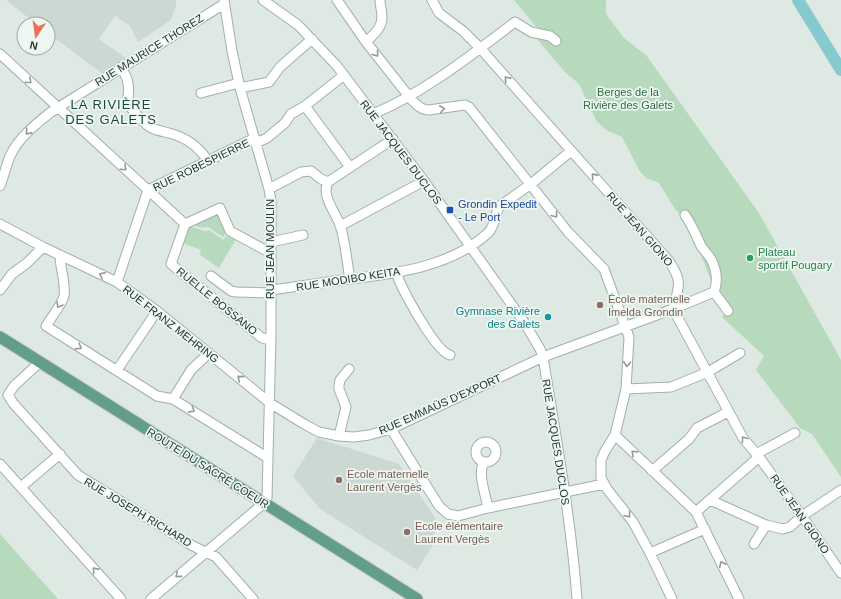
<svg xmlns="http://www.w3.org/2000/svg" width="841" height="599" viewBox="0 0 841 599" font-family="Arial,sans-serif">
<rect width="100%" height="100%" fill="#dee9e3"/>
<!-- built -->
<path fill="#ccd9d2" d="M6 0H176V5L171 20 138 42 130 26 115 16 99 39 127 59 103 74 48 33V24H36Z
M317 438 399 464 440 525 429 541 433 545 417 570 320 509 293 476Z"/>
<!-- green -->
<path fill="#b7dabd" d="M514 0H606V14L624 38 646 55 759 213 841 360V477L812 434 800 428 756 370 764 356 722 317 729 308 710 278 689 225 675 209 659 183 646 178 639 170 622 137 608 131 597 122 579 84 565 72 536 38 538 29Z
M211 213 221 215 227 231 223 237 208 227C201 229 195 226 189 223Z
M189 226 205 231 209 230 223 240 228 234 236 239 219 268 200 255 201 250 183 243Z
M0 534 58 599H0Z"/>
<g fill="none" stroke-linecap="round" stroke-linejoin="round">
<!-- river -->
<path stroke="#86c9ce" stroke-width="12" d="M798 0 841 70"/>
<!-- minor casing -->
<g stroke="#a1b0a9" stroke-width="11">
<path id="minor" d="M263 0 298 25 337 66 424 181 524 322 540 349 543 357C556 438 571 518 577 599
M337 0 366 42 411 99C417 105 421 110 429 110L465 105 469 107 568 232 604 269 629 337 626 389 615 435 605 451 601 460V478L607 489 633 522 650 553 672 599
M432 0 439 13 463 31 480 48 669 261C683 282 679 286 673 309L743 438 759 457 802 516 841 573
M366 42C374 34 382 28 382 17 382 11 380 6 380 0
M0 54 185 224
M121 67C124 73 128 78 128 84 130 91 126 99 130 106 133 112 141 119 146 124 152 130 161 131 169 133 185 137 199 147 208 161
M240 88 269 82 280 67 312 39
M201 93 239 83
M305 106 350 167
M373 114C424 93 471 55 515 22L531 32 550 36 556 41
M256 143 267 138 285 123 291 114 305 106 344 75
M328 182C321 196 335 211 340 225 345 239 347 263 350 279
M328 182 393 139
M0 186C4 176 6 166 10 156 19 137 36 124 51 112L224 4
M269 189 301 172 311 171 321 179 328 182
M0 224 43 247 117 282 157 311 270 403 304 424 319 432 339 436 354 437 369 435 391 429 543 357 673 309 714 292C718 282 716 270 712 261 709 255 704 251 701 246 696 235 692 225 685 215
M340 226 424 181
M271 242 303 235
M60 255C60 268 66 284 64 296 62 304 51 318 46 326L157 396 173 399 268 458
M396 272C401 288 435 351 450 355
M211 276 231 291 236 292 270 293
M117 282 148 190 255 138
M0 290 12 274 27 263 43 247
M270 290C295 287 319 283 343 280 392 274 450 268 488 233 496 225 494 214 500 206L531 184 571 151
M714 292 728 311
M271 340 262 338 171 264 185 224 220 208 230 231 265 250H271
M39 363 14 386 8 395 13 403 78 475 193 546 216 557 253 599
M117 370 157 311
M626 389 671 387 708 372 740 353
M173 399 191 370 209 353
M391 429 439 506 448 514 458 516 488 508 604 484
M615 435 696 512 739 599
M339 436 346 407 339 389V385L340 380 349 369
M476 452a10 10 0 1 1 20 0a10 10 0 1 1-20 0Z
M756 454 795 433
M484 462C477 473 486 496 488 508
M0 464 121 599
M652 471 689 439 697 428 728 412
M21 487 60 454
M710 500 766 525 783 529 790 527 802 516 841 490
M696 512 759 457
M754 544 766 525
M650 553 705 529
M151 599 264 503 267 498 271 334V201L269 189 240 88 232 51 224 0"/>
</g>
<!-- major casing -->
<g stroke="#bcc3c1" stroke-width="13">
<path id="major" d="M0 337 417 599"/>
</g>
<!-- minor -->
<use href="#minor" stroke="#fff" stroke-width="9"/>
<!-- major -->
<use href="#major" stroke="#639e8a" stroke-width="11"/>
</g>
<!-- one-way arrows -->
<defs><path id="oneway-chevron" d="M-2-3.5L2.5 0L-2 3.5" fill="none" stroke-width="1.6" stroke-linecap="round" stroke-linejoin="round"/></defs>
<g stroke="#909c97">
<use href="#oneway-chevron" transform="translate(376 54) rotate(52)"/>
<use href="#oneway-chevron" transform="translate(507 79) rotate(-132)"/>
<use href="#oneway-chevron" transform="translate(29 81) rotate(43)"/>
<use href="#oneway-chevron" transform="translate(442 109) rotate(-8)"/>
<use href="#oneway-chevron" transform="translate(28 132) rotate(132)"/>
<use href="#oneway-chevron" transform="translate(124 168) rotate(43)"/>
<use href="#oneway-chevron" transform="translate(594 176) rotate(-132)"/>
<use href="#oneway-chevron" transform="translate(555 215) rotate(52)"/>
<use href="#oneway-chevron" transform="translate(102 275) rotate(-154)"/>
<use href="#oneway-chevron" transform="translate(59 305) rotate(121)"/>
<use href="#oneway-chevron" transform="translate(79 347) rotate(32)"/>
<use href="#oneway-chevron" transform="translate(627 364) rotate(93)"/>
<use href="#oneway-chevron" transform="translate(240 378) rotate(-140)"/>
<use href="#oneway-chevron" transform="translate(192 410) rotate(32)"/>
<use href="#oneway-chevron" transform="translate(744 439) rotate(-126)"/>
<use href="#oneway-chevron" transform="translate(634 453) rotate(-136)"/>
<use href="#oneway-chevron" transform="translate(628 515) rotate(52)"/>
<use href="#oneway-chevron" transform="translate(722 564) rotate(-116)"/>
<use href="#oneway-chevron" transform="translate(95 570) rotate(-132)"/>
<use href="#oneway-chevron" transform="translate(178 575) rotate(140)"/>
</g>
<!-- markers -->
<rect fill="#1a4fb4" stroke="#eef6f1" stroke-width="1.5" x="446" y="206" width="8" height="8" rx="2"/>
<circle fill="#2e9e5b" stroke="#eef6f1" stroke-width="1.5" cx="750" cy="258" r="4"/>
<g fill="#8d6e63" stroke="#eef6f1" stroke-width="1.5">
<circle cx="600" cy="305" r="4"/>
<circle cx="339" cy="480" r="4"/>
<circle cx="407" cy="532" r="4"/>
</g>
<circle fill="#0f9aa8" stroke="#eef6f1" stroke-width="1.5" cx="548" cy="317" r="4"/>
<g text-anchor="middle" stroke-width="3.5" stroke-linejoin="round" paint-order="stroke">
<!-- street labels -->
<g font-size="11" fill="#20382f" stroke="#eef6f1">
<text transform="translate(149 50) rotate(-32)" y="4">RUE MAURICE THOREZ</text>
<text transform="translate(401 152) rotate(53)" y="4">RUE JACQUES DUCLOS</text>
<text transform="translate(201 165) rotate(-26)" y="4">RUE ROBESPIERRE</text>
<text transform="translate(640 229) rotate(49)" y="4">RUE JEAN GIONO</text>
<text transform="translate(270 249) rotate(-90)" y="4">RUE JEAN MOULIN</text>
<text transform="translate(348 279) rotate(-9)" y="4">RUE MODIBO KEITA</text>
<text transform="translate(217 301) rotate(39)" y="4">RUELLE BOSSANO</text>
<text transform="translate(171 324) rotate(38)" y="4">RUE FRANZ MEHRING</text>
<text transform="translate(440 404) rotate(-24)" y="4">RUE EMMAÜS D'EXPORT</text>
<text transform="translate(556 442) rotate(81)" y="4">RUE JACQUES DUCLOS</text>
<text transform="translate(208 468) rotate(32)" y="4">ROUTE DU SACRÉ COEUR</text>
<text transform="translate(138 512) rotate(31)" y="4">RUE JOSEPH RICHARD</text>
<text transform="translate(800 514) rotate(55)" y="4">RUE JEAN GIONO</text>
</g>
<!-- park labels -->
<g font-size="11" fill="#2b6e3f" stroke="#eef6f1">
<text x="628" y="96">Berges de la<tspan x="628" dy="13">Rivière des Galets</tspan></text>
</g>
<!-- transit labels -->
<g font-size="11" fill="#164399" stroke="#eef6f1" text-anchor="start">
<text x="458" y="208">Grondin Expedit<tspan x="458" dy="13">- Le Port</tspan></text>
</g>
<!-- leisure labels -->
<g font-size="11" fill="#27864d" stroke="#eef6f1" text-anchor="start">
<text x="758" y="256">Plateau<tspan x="758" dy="13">sportif Pougary</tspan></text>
</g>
<!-- education labels -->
<g font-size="11" fill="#785e54" stroke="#eef6f1" text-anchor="start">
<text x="608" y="303">École maternelle<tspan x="608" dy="13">Imelda Grondin</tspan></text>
<text x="347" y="478">Ecole maternelle<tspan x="347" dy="13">Laurent Vergès</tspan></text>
<text x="415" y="530">Ecole élémentaire<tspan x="415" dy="13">Laurent Vergès</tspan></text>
</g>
<!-- culture labels -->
<g font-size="11" fill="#0d838f" stroke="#eef6f1" text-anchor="end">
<text x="540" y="315">Gymnase Rivière<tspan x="540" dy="13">des Galets</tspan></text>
</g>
<!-- quarter labels -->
<g font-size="13" letter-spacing="1" fill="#1d493b" stroke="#eef6f1">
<text x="111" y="109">LA RIVIÈRE<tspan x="111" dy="15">DES GALETS</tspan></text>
</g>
</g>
<!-- north arrow -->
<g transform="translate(36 36) rotate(193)"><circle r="19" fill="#eef6f1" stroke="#9caaa3"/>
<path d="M0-3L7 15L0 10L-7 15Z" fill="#ef6e57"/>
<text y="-6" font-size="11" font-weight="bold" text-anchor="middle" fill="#20382f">N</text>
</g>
</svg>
